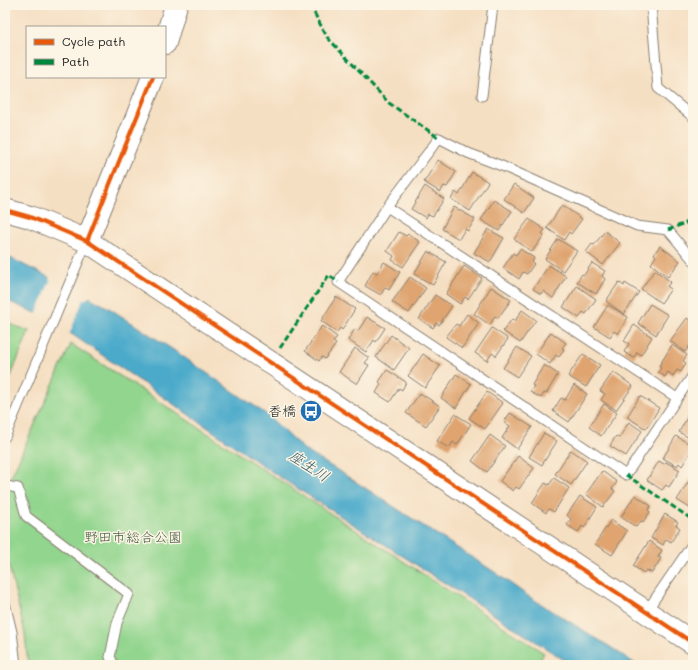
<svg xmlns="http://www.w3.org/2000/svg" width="698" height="670" viewBox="0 0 698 670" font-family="Mali,'Klee One',sans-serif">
<rect width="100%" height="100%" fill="#fcf5e5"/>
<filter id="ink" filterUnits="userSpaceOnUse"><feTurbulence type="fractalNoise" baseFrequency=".025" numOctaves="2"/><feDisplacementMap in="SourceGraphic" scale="8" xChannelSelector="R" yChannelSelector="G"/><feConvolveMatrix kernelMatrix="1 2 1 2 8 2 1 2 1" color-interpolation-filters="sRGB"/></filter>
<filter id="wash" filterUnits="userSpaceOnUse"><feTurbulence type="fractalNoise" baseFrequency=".012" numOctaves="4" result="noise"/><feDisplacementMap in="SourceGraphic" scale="16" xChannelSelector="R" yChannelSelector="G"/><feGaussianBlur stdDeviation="0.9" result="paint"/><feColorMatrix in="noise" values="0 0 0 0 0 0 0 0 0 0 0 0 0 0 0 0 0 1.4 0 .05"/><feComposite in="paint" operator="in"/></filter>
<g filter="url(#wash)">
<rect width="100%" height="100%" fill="#f5dfc2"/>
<!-- green -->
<path fill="#92d58e" stroke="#577855" d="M5 322 29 331 5 391Z
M71 344 544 653 537 665H28L25 634 8 562 5 545V502L6 488Z"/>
<!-- water -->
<path fill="#4baaca" stroke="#346373" d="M5 258H10L87 296 109 308 175 351 266 414 306 451 342 473 496 573 528 596 612 648 637 665H572L278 476 73 335 36 313 5 300Z"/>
<!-- pier -->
<path fill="#f5dfc2" d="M49 275 92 296 83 300 69 335 36 315 50 281Z"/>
<g id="blocks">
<!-- building -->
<path fill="#dfa470" d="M438 160 456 172 447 187 444 186 440 192 424 182Z
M472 172 488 182 470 211 451 199 455 192 459 195Z
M514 184 534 198 524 213 504 199Z
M425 186 444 199 433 216 428 214 426 218 411 209Z
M494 200 512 211 499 231 481 220Z
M562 205 582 219 571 234 569 232 564 240 547 228Z
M454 207 475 219 468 231 465 229 459 239 442 229Z
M529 219 545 230 542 233 544 235 532 252 514 239Z
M488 229 504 238 490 262 474 253Z
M605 231 620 243 603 265 586 252 592 244 594 245Z
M399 232 406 236 408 234 420 242 403 267 392 260 394 256 387 251Z
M558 239 577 251 563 271 545 259Z
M660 246 680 261 668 277 651 264 656 256 654 254Z
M520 249 534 258 532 262 534 264 527 274 523 272 519 279 503 268 513 253 516 255Z
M428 251 446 262 433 285 414 274Z
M384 262 400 272 389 290 385 287 381 295 365 286 373 271 377 273Z
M592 263 605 271 602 276 605 279 596 294 577 282 582 274 584 275Z
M549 265 566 276 553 298 543 291 541 294 533 289Z
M464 266 482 278 468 299 465 297 460 304 446 294Z
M655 270 671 282 667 286 671 289 661 303 641 289Z
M410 277 426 288 409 313 392 302Z
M619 282 624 286 625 283 639 292 624 314 606 301Z
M577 286 596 299 586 314 583 312 579 318 563 307Z
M491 287 511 300 498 318 495 316 490 325 474 314Z
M435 295 452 306 439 325 436 323 433 328 419 319Z
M336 297 355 309 342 330 340 328 337 332 321 321Z
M650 304 668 315 656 335 638 323Z
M608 305 628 317 618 334 614 331 610 337 594 327Z
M522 310 536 320 520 343 503 331 512 319 515 321Z
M467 314 479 323 462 348 446 337 456 324 459 326Z
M367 317 385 328 376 342 374 340 366 352 348 340 355 329 358 331Z
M687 318 693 323V341L685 352 670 341Z
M634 325 652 337 641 355 637 352 634 358 624 352 629 344 624 341Z
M322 326 337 337 333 342 336 344 325 359 322 357 319 361 305 351Z
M492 328 508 339 496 356 492 353 487 361 475 353Z
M551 332 566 343 562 348 564 349 559 357 556 355 550 364 536 354Z
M391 335 409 348 394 370 376 357Z
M672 345 687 355 683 361 686 363 681 372 677 370 673 376 668 372 665 377 658 372 661 368 659 366Z
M517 347 531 356 517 377 503 368Z
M355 348 369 358 365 363 369 365 357 384 339 372Z
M423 354 440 366 425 388 408 376Z
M583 354 600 365 586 387 568 376Z
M544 365 558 374 546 394 544 393 541 398 530 392 534 386 532 385Z
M387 370 406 382 402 390 399 388 390 402 376 393 381 384 379 382Z
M613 372 633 386 616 410 601 400 605 394 600 391Z
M456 374 471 384 456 408 441 398Z
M574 385 587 394 569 422 553 411 561 398 565 400Z
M487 392 503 403 485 429 469 418Z
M420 393 440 406 426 426 406 413Z
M640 396 659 408 646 429 627 417Z
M604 404 617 413 601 436 589 427Z
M510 413 532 427 517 449 502 438 510 426 504 422Z
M455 414 471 424 457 445 453 442 449 448 437 441Z
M688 416 692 418 693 416V440L679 432Z
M629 422 642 431 626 456 610 446 616 436 619 438Z
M544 433 557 441 542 465 529 457Z
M490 435 505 446 487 472 472 461Z
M676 436 693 446V448L682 466 679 463 677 466 663 458Z
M571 450 587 461 571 485 555 474Z
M518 456 534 468 519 489 516 487 513 491 500 481Z
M659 461 664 464 666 462 680 470 669 487 666 485 662 490 647 480Z
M602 471 617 482 612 489 615 491 603 507 586 494Z
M692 476 693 477V510L677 500Z
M554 478 569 488 554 512 549 509 546 513 532 503 545 483 549 485Z
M635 495 651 506 648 510 650 512 643 522 641 521 636 527 621 517Z
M580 496 597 507 584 528 582 526 578 532 567 525 571 519 567 515Z
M665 514 678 522 676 525 680 528 671 542 666 539 663 545 651 538Z
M611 520 627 531 612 555 595 544Z
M649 541 662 550 658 557 661 558 652 573 646 570 644 573 633 566Z"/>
</g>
</g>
<g filter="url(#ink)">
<use href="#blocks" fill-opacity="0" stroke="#887e6f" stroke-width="1"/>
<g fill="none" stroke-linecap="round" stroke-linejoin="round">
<!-- service casing -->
<g stroke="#887e6f" stroke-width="11">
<path id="service" d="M651 5 658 88 693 117
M482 96 493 5
M387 207 677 398
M693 260 668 230 637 226 502 166 468 153 439 138 387 207 338 282 626 475 693 375
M5 437 87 241
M5 486 18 488 26 516 129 594 117 623 110 657 114 665
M5 603 12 632 16 665
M646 612 693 543"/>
</g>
<!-- tertiary casing -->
<g stroke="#887e6f" stroke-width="24">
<path id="tertiary" d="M165 43 176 5
M5 210 30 217 87 241 693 643
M87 241 153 77"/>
</g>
<!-- service -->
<use href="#service" stroke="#fff" stroke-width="9"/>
<!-- tertiary -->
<use href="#tertiary" stroke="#fff" stroke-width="22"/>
<!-- quiet -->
<path stroke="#00873e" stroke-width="3" stroke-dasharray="6 3" stroke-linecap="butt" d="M310 5 327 37 389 103 439 138
M668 230 693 220
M280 348 329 275 338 282
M626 475 693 520"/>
<!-- cycleway casing -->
<g stroke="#fcf5e5" stroke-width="6">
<path id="cycleway" d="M5 210 30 217 87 241 693 643
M87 241 153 77"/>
</g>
<!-- cycleway -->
<use href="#cycleway" stroke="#e8590c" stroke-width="4"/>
</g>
</g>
<!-- icons -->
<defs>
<g id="bus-disc" transform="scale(1.15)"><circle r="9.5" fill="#1f6fb2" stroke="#fcf5e5"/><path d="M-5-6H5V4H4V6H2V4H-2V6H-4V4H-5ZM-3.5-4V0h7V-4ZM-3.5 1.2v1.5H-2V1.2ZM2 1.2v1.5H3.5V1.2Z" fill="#fff"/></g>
</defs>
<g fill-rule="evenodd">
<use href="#bus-disc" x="311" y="411"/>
</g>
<g text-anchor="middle" stroke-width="3" stroke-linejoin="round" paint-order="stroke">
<!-- poi labels -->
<g font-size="14" fill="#1c1c1c" stroke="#fcf5e5" text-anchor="end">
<text x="296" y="416">香橋</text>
</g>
<!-- park labels -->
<g font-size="14" fill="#455d44" stroke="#fcf5e5">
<text x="133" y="542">野田市総合公園</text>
</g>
<!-- water labels -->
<g font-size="15" font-style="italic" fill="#315c6a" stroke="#fcf5e5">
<text transform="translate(309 466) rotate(33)" y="5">座生川</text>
</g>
</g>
<!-- margin -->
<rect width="698" height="670" fill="none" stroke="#fcf5e5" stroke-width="20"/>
<!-- legend -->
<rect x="26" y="26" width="140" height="52" fill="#fcf5e5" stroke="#a29e95"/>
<rect x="34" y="39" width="20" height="6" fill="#e8590c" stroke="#a29e95"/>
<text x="62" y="46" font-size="12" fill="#1c1c1c">Cycle path</text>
<rect x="34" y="59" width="20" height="6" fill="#00873e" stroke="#a29e95"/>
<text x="62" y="66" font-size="12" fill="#1c1c1c">Path</text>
</svg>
